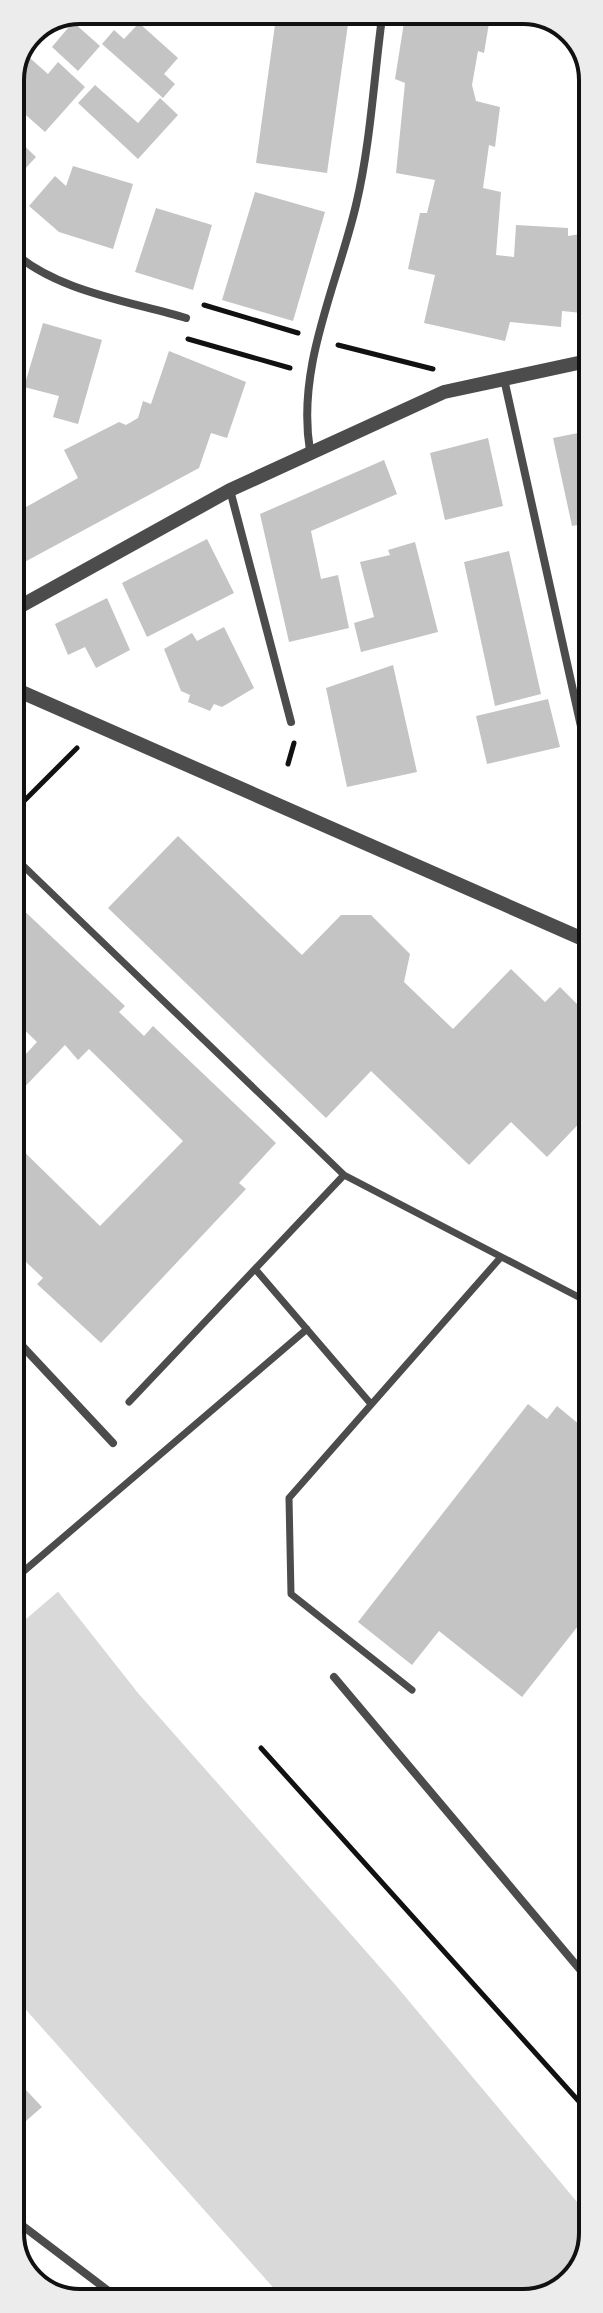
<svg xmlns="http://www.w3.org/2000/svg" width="603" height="2313" viewBox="0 0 603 2313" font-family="Arial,sans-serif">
<rect width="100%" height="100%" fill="#fff"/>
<!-- water -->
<path fill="#d9d9d9" d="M11 1532 138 1693 393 1982 593 2221V2234L576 2279 538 2302H286L11 1993Z"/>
<!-- pier -->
<path fill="#fff" d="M13 1529 61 1589 11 1632V1531Z"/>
<!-- building -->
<path fill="#c4c4c4" d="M277 10H350L327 173 256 163Z
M406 10H485L484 15 490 17 484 53 478 51 472 85 476 101 500 107 495 147 489 145 483 188 501 192 496 255 514 257 516 225 568 228V236L592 232V314L562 311 561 327 510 322 505 341 424 323 435 275 408 269 420 213H427L435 180 396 173 405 83 395 79Z
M73 22 100 46 78 71 52 47Z
M139 23 178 58 164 74 175 84 163 98 102 44 114 30 124 39Z
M22 51 48 74 58 62 85 87 45 132 10 101V79Z
M95 85 138 123 160 98 178 115 138 159 78 103Z
M10 132 36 157 10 185Z
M73 166 133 184 113 249 59 232 29 206 55 176 66 186Z
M255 192 325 212 293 321 222 300Z
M156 208 212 225 193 290 135 272Z
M43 323 102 340 78 424 53 417 59 396 24 387Z
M169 351 246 382 227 438 211 433 199 468 19 565 10 550V516L78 478 64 450 119 422 126 425 138 418 143 401 151 404Z
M588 426H592L591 555 584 524 572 526 553 438 588 431Z
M488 438 503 506 445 520 430 453Z
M384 460 397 494 311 531 321 579 338 575 349 628 289 642 260 514Z
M207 539 234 593 147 637 122 583Z
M415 542 438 632 361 652 354 623 374 617 360 562 390 555 388 550Z
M509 551 541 694 495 706 464 562Z
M107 598 130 650 96 668 85 647 68 655 55 624Z
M224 627 254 688 222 707 214 704 210 711 188 702 190 695 181 691 164 649 192 633 197 641Z
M393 665 417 772 347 787 326 688Z
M548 699 560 747 487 764 476 716Z
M178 836 302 955 341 915H371L410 954 404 982 453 1029 511 969 545 1002 560 987 592 1019V1060L578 1075 592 1090V1110L547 1157 511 1122 469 1165 371 1071 326 1118 108 908Z
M18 905 125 1006 119 1012 144 1036 153 1026 276 1143 239 1183 246 1189 101 1343 37 1284 43 1278 11 1248V1139L100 1226 183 1141 89 1049 78 1060 65 1045 11 1101V1070L37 1042 11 1017V913Z
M528 1404 547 1419 557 1406 592 1435 593 1607 522 1697 439 1631 412 1665 358 1622Z
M11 2074 42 2107 11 2134Z"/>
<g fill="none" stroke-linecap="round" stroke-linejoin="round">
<!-- path -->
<path stroke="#111" stroke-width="5" d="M204 305 298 333
M188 339 290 368
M338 345 433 369
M288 764 294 743
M10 815 77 748
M261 1748 593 2117"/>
<!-- pedestrian -->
<path stroke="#4c4c4c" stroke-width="7" d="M11 854 344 1175 592 1304
M256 1270 371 1404
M129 1402 344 1175
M11 1582 307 1329
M412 1690 291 1594 289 1498 501 1257"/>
<!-- minor -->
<path stroke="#4c4c4c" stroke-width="8" d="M10 249C54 291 129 301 186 318
M504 379 592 776
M310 451C296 367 337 286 356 205 371 142 374 74 383 10
M230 490 291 722
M11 1334 113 1443
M334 1677 593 1985
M11 2217 123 2302"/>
<!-- tertiary -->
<path stroke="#4c4c4c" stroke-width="14" d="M10 612 230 490 444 392 592 360
M10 687 592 943"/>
</g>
<!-- crop -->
<path d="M0 0H603V2313H0ZM80 24H523A56 56 0 0 1 579 80V2233A56 56 0 0 1 523 2289H80A56 56 0 0 1 24 2233V80A56 56 0 0 1 80 24Z" fill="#ececec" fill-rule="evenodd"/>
<path fill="none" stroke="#111" stroke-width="4" d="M80 24H523A56 56 0 0 1 579 80V2233A56 56 0 0 1 523 2289H80A56 56 0 0 1 24 2233V80A56 56 0 0 1 80 24Z"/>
</svg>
